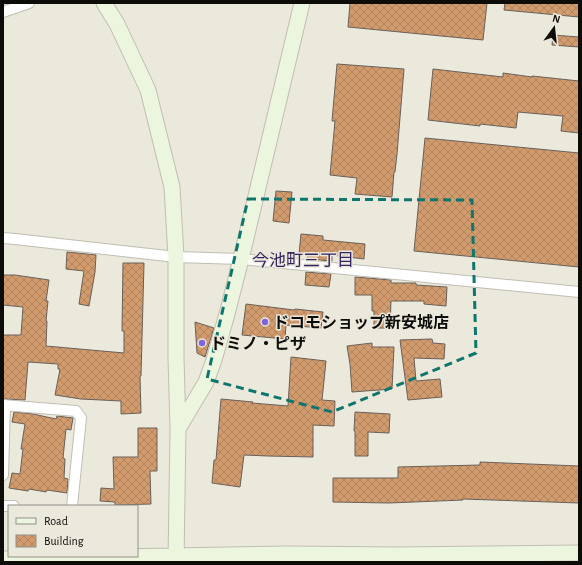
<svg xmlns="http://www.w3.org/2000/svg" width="582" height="565" viewBox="0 0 582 565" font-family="'Alegreya Sans','Noto Sans JP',sans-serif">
<defs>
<pattern id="building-cross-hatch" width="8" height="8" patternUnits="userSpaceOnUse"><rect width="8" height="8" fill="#d19b6d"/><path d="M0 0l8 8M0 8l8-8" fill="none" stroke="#b2845d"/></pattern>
</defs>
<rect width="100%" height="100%" fill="#ebe8dc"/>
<!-- building -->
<path fill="url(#building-cross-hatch)" stroke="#696059" d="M350 3H487L483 40 348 27Z
M505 3H579V17L504 10Z
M553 35 579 37V47L552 45Z
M337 64 404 69 397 154 395 172H394L392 197 355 194 357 178 330 175 335 121H332Z
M433 69 503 77V73L532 77V76L579 81V133L561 131 563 116 518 112 516 128 480 124V126L428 120Z
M425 138 579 153V267L414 251Z
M276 191 292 192 289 223 273 221Z
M301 234 323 236V240L365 244 364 259 332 255V261L307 259 308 255 299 254Z
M67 252 96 255 95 272 89 306 79 304 84 271 66 269Z
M123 263H144L141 376H140L141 413 121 414V401L81 399 55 395 60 369H58V364L28 362 25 400 3 399V335H21L23 307 3 305V275H15L49 280 46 301H48L46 321H47L46 346 124 353V331H122Z
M306 272 331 274 329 287 305 285Z
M355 277 391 280V283H416V285L447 287 446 306 424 304V301H391L390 328H374V311H372V295H355Z
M246 304 294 310 295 309 323 312 321 328 286 325 285 339 242 335Z
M195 322 214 328 205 357 197 353Z
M432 339 433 343 445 344 444 359 414 358 416 381 440 379 442 397 408 400 400 340Z
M372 343V347H394L392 389 352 392 350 364 347 346Z
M291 357 326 361 322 400 335 401 334 426 313 425V457L268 456 244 455 240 487 212 483 214 460H216L221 399 253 402 252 403 288 406Z
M14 412 33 414 56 419 57 416 73 418 71 430 66 429 63 458 65 459 64 478 68 479 67 493 47 490 46 492 29 489 28 491 9 488 12 473 20 474 23 449H21L25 424 12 422Z
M355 412 390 414 389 433 368 432V456H355V431H354Z
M138 428H157V471H150L151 504 115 505V502L100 501 101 488 114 489 113 457H138Z
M480 462 579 466V503L463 499V500L389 503 333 502V478H398V467L480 465Z"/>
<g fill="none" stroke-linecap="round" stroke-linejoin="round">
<!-- street casing -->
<g stroke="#c0bdb2" stroke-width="12">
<path id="street" d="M3 12 29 3
M3 238 15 239 176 257 241 259 579 292
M3 405 76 411 81 418 72 506
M3 475 5 405
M3 506H14"/>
</g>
<!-- secondary casing -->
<g stroke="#c0bdb2" stroke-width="17">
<path id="secondary" d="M104 3 117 24 148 90 172 187 176 257V358L178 429 176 562
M178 429 206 382 214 360 227 314 241 259 302 3
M3 559 287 554 398 555 579 553"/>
</g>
<!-- street -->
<use href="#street" stroke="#fff" stroke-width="10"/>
<!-- secondary -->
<use href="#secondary" stroke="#ecf6de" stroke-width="15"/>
</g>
<!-- marked area -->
<path fill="none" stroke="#0f766e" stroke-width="3" stroke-dasharray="8 5" stroke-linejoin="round" d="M248 199 472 200 476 353 332 412 207 379Z"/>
<!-- markers -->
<g fill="#8263de" stroke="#ebe8dc" stroke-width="1.5">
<circle cx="265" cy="322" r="4"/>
<circle cx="202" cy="343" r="4"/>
</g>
<g text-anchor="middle" stroke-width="3" stroke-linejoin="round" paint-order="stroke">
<!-- poi labels -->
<g font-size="16" font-weight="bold" fill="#0d0c09" stroke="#ebe8dc" text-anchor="start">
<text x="273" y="328">ドコモショップ新安城店</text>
<text x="210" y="349">ドミノ・ピザ</text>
</g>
<!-- neighbourhood labels -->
<g font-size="17" fill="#342560" stroke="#ebe8dc">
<text x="303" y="266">今池町三丁目</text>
</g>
</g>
<!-- border -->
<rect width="582" height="565" fill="none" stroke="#0d0c09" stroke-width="8"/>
<!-- legend -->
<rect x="8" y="505" width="130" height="52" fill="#ebe8dc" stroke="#929088"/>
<rect x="16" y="518" width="20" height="6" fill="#ecf6de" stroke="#929088"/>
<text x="44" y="525" font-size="12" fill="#0d0c09">Road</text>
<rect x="16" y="535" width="20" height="12" fill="url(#building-cross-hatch)" stroke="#929088"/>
<text x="44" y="545" font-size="12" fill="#0d0c09">Building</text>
<!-- north arrow -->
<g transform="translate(554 28) rotate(15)" stroke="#ebe8dc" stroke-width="3" paint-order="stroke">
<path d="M0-3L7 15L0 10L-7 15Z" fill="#0d0c09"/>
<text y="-6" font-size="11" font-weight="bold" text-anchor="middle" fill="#0d0c09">N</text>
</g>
</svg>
